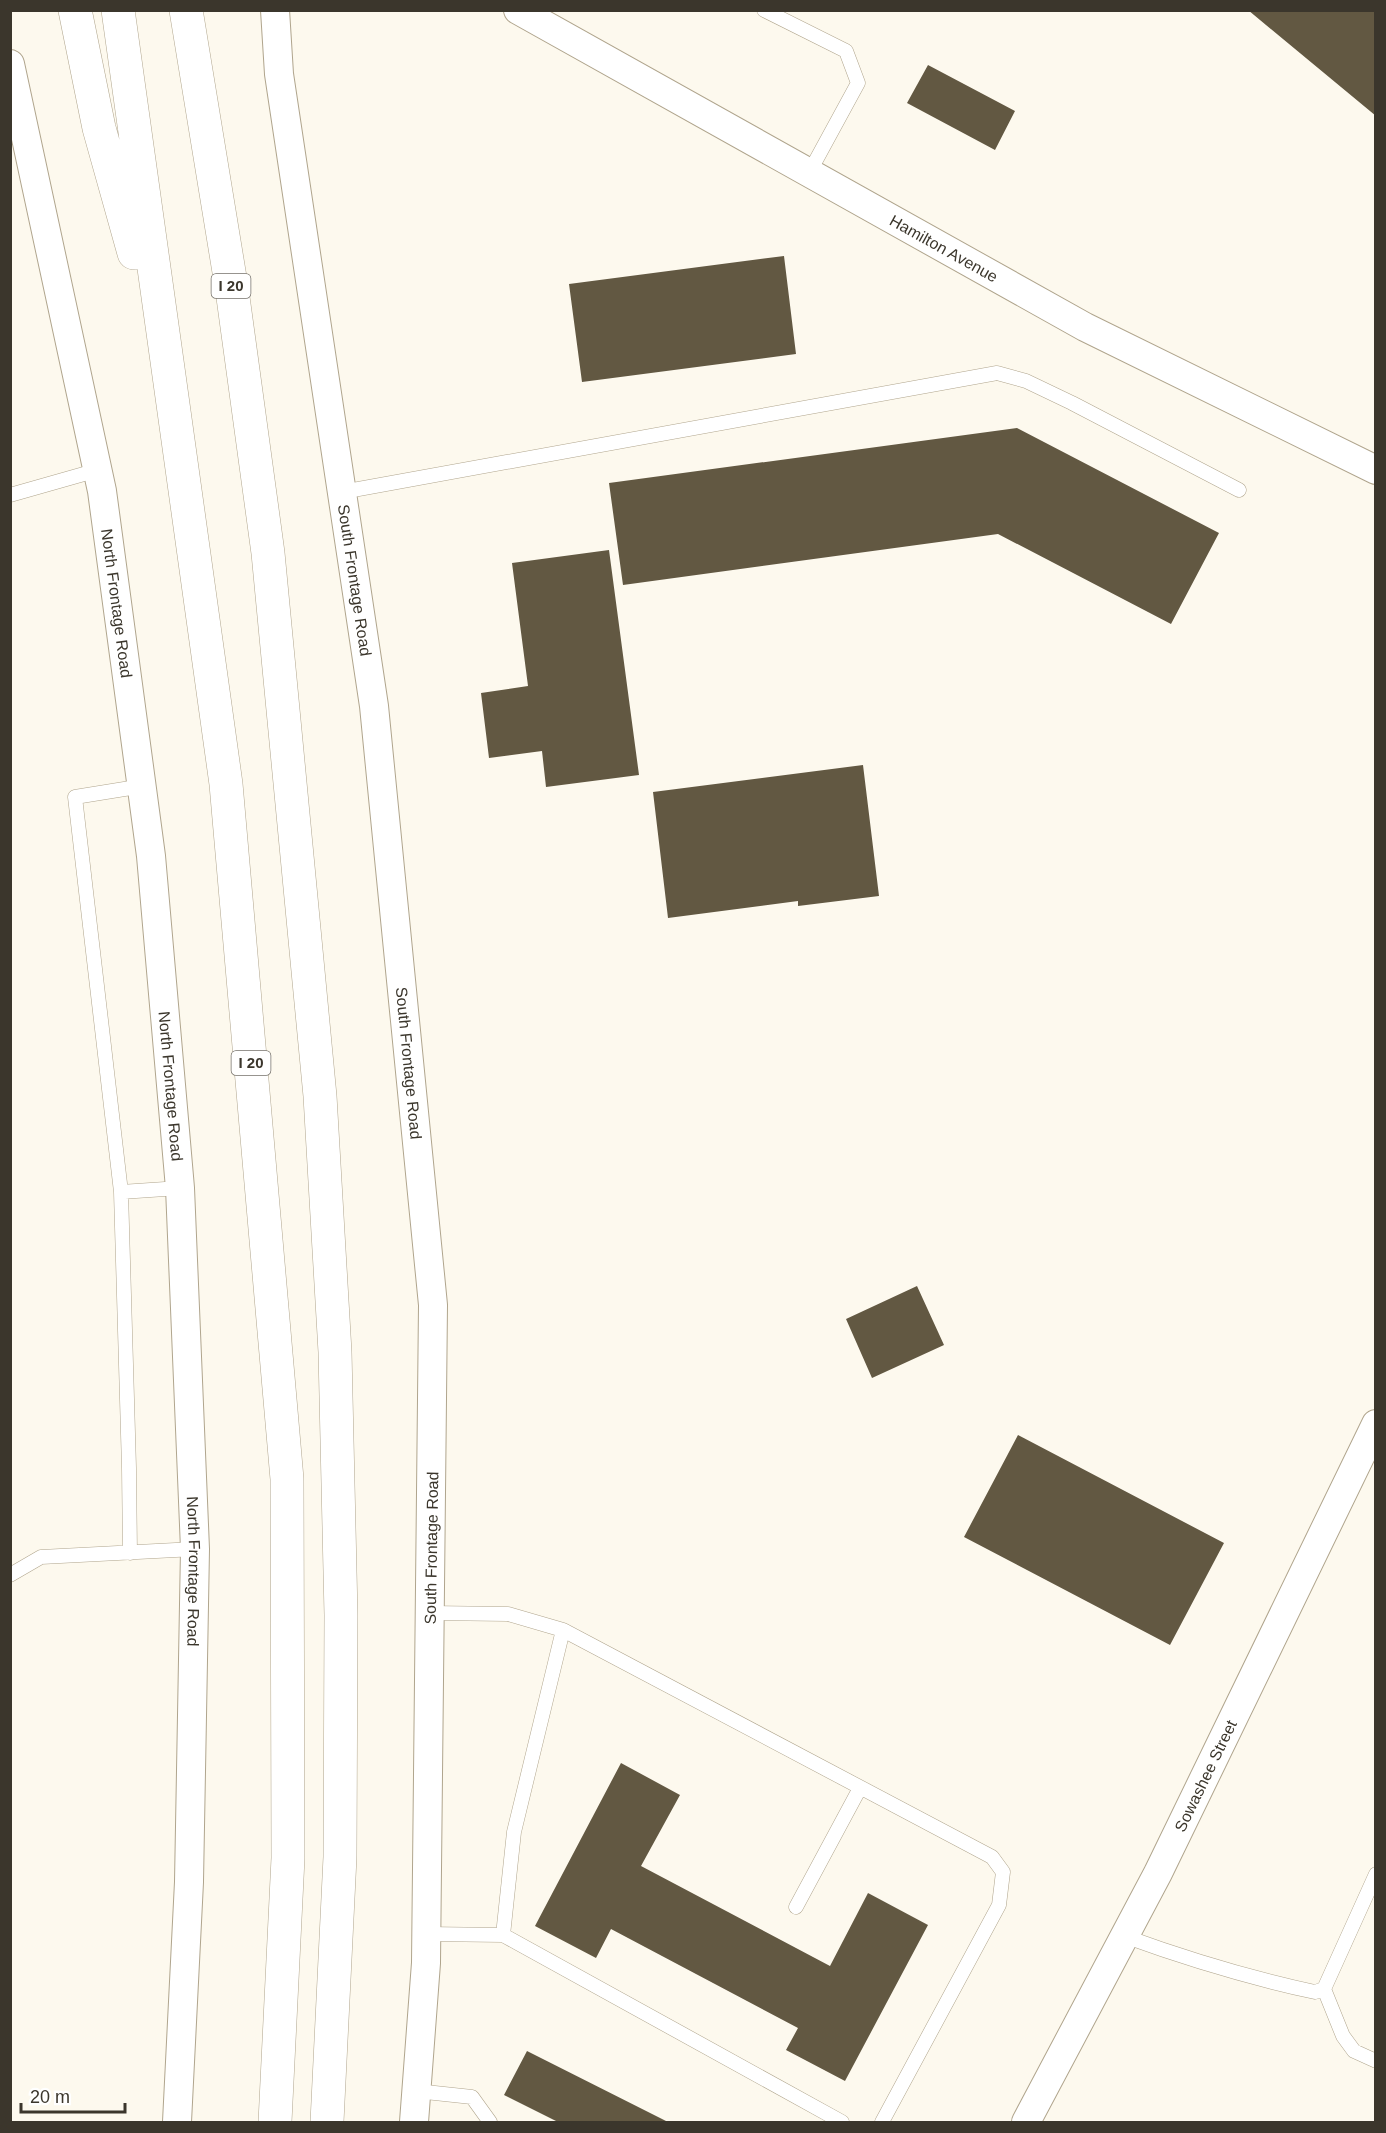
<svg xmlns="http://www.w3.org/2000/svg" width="1386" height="2133" viewBox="0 0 1386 2133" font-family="Arial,sans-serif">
<rect width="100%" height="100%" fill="#fdf9ee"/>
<!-- building -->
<path fill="#625842" d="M1248 10H1376V116Z
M928 65 1015 111 995 150 907 103Z
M784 256 796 354 582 382 569 284Z
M1017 428 1219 533 1171 624 998 534 623 585 609 483Z
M609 550 639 775 546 787 542 751 489 758 481 693 528 686 512 563Z
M863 765 879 896 798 906V901L668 918 653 792Z
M917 1286 944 1345 872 1378 846 1319Z
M1018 1435 1224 1543 1170 1645 964 1537Z
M621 1763 680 1795 641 1866 830 1966 868 1893 928 1925 845 2081 786 2050 798 2028 611 1929 596 1958 535 1926Z
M527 2051 668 2122H558L504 2095Z"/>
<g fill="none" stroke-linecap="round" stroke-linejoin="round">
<!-- service casing -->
<g stroke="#b0a58d" stroke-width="15">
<path id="service" d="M764 10 846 51 858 83 809 173
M342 492 997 373 1026 381 1072 403 1239 490
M10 495 98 470
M121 1192 180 1188
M130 1553 129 1468 121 1192 75 797 143 786
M10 1575 41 1557 195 1549
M430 1613 508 1614 563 1630
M1376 1874 1324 1989 1343 2036 1354 2051 1376 2061
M796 1907 860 1788
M427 1934 503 1935 842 2122
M503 1935 514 1832 563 1630 992 1857 1003 1872 999 1905 882 2122
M1124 1936C1187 1959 1250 1978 1315 1992L1324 1989
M416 2091 472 2097 490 2122"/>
</g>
<!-- minor casing -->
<g stroke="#b0a58d" stroke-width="30">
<g id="minor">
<path id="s1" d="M275 10 279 74 374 706 433 1305 426 1963 414 2122"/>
<path id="s2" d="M518 10 1085 327 1376 470"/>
<path id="s3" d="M10 64 102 491 151 856 180 1188 195 1549 189 1882 177 2122"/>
<path id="s4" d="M1026 2122 1158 1873 1376 1424"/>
</g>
</g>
<!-- motorway casing -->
<g stroke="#b0a58d" stroke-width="34">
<path id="motorway" d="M75 10 99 128 134 253
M118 10 226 784 287 1479 288 1858 275 2122
M186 10 232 290 268 553 320 1096 335 1352 341 1615 340 1857 327 2122"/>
</g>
<!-- service -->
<use href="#service" stroke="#fff" stroke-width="14"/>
<!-- minor -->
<use href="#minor" stroke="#fff" stroke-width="28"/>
<!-- motorway -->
<use href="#motorway" stroke="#fff" stroke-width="33"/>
</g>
<g text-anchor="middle" stroke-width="6" stroke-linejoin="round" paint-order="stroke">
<!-- shield labels -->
<g fill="#fff" stroke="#76726b" stroke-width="1.5">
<rect x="211.5" y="274" width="39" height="24" rx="4.5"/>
<rect x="231.5" y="1051" width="39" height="24" rx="4.5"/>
</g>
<g font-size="15" font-weight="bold" fill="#3b362c">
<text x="231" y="291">I 20</text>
<text x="251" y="1068">I 20</text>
</g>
<!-- street labels -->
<g font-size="16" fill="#3b362c" stroke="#fff">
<text dy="6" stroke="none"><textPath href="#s2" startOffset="488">Hamilton Avenue</textPath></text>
<text dy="6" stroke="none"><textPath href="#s1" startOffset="576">South Frontage Road</textPath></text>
<text dy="6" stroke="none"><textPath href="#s3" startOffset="550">North Frontage Road</textPath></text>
<text dy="6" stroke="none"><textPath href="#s1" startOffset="1062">South Frontage Road</textPath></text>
<text dy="6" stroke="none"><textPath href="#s3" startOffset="1036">North Frontage Road</textPath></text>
<text transform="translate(431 1548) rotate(-89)" y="6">South Frontage Road</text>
<text dy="6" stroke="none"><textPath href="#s3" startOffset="1522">North Frontage Road</textPath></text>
<text dy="6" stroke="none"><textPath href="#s4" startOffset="390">Sowashee Street</textPath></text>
</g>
</g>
<!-- border -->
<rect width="1386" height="2133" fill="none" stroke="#3b362c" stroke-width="24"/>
<!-- scale -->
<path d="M21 2103v9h104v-9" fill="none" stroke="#3b362c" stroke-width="3"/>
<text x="30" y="2103" font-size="18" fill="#3b362c" stroke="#ffffff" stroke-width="4.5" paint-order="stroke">20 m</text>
</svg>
